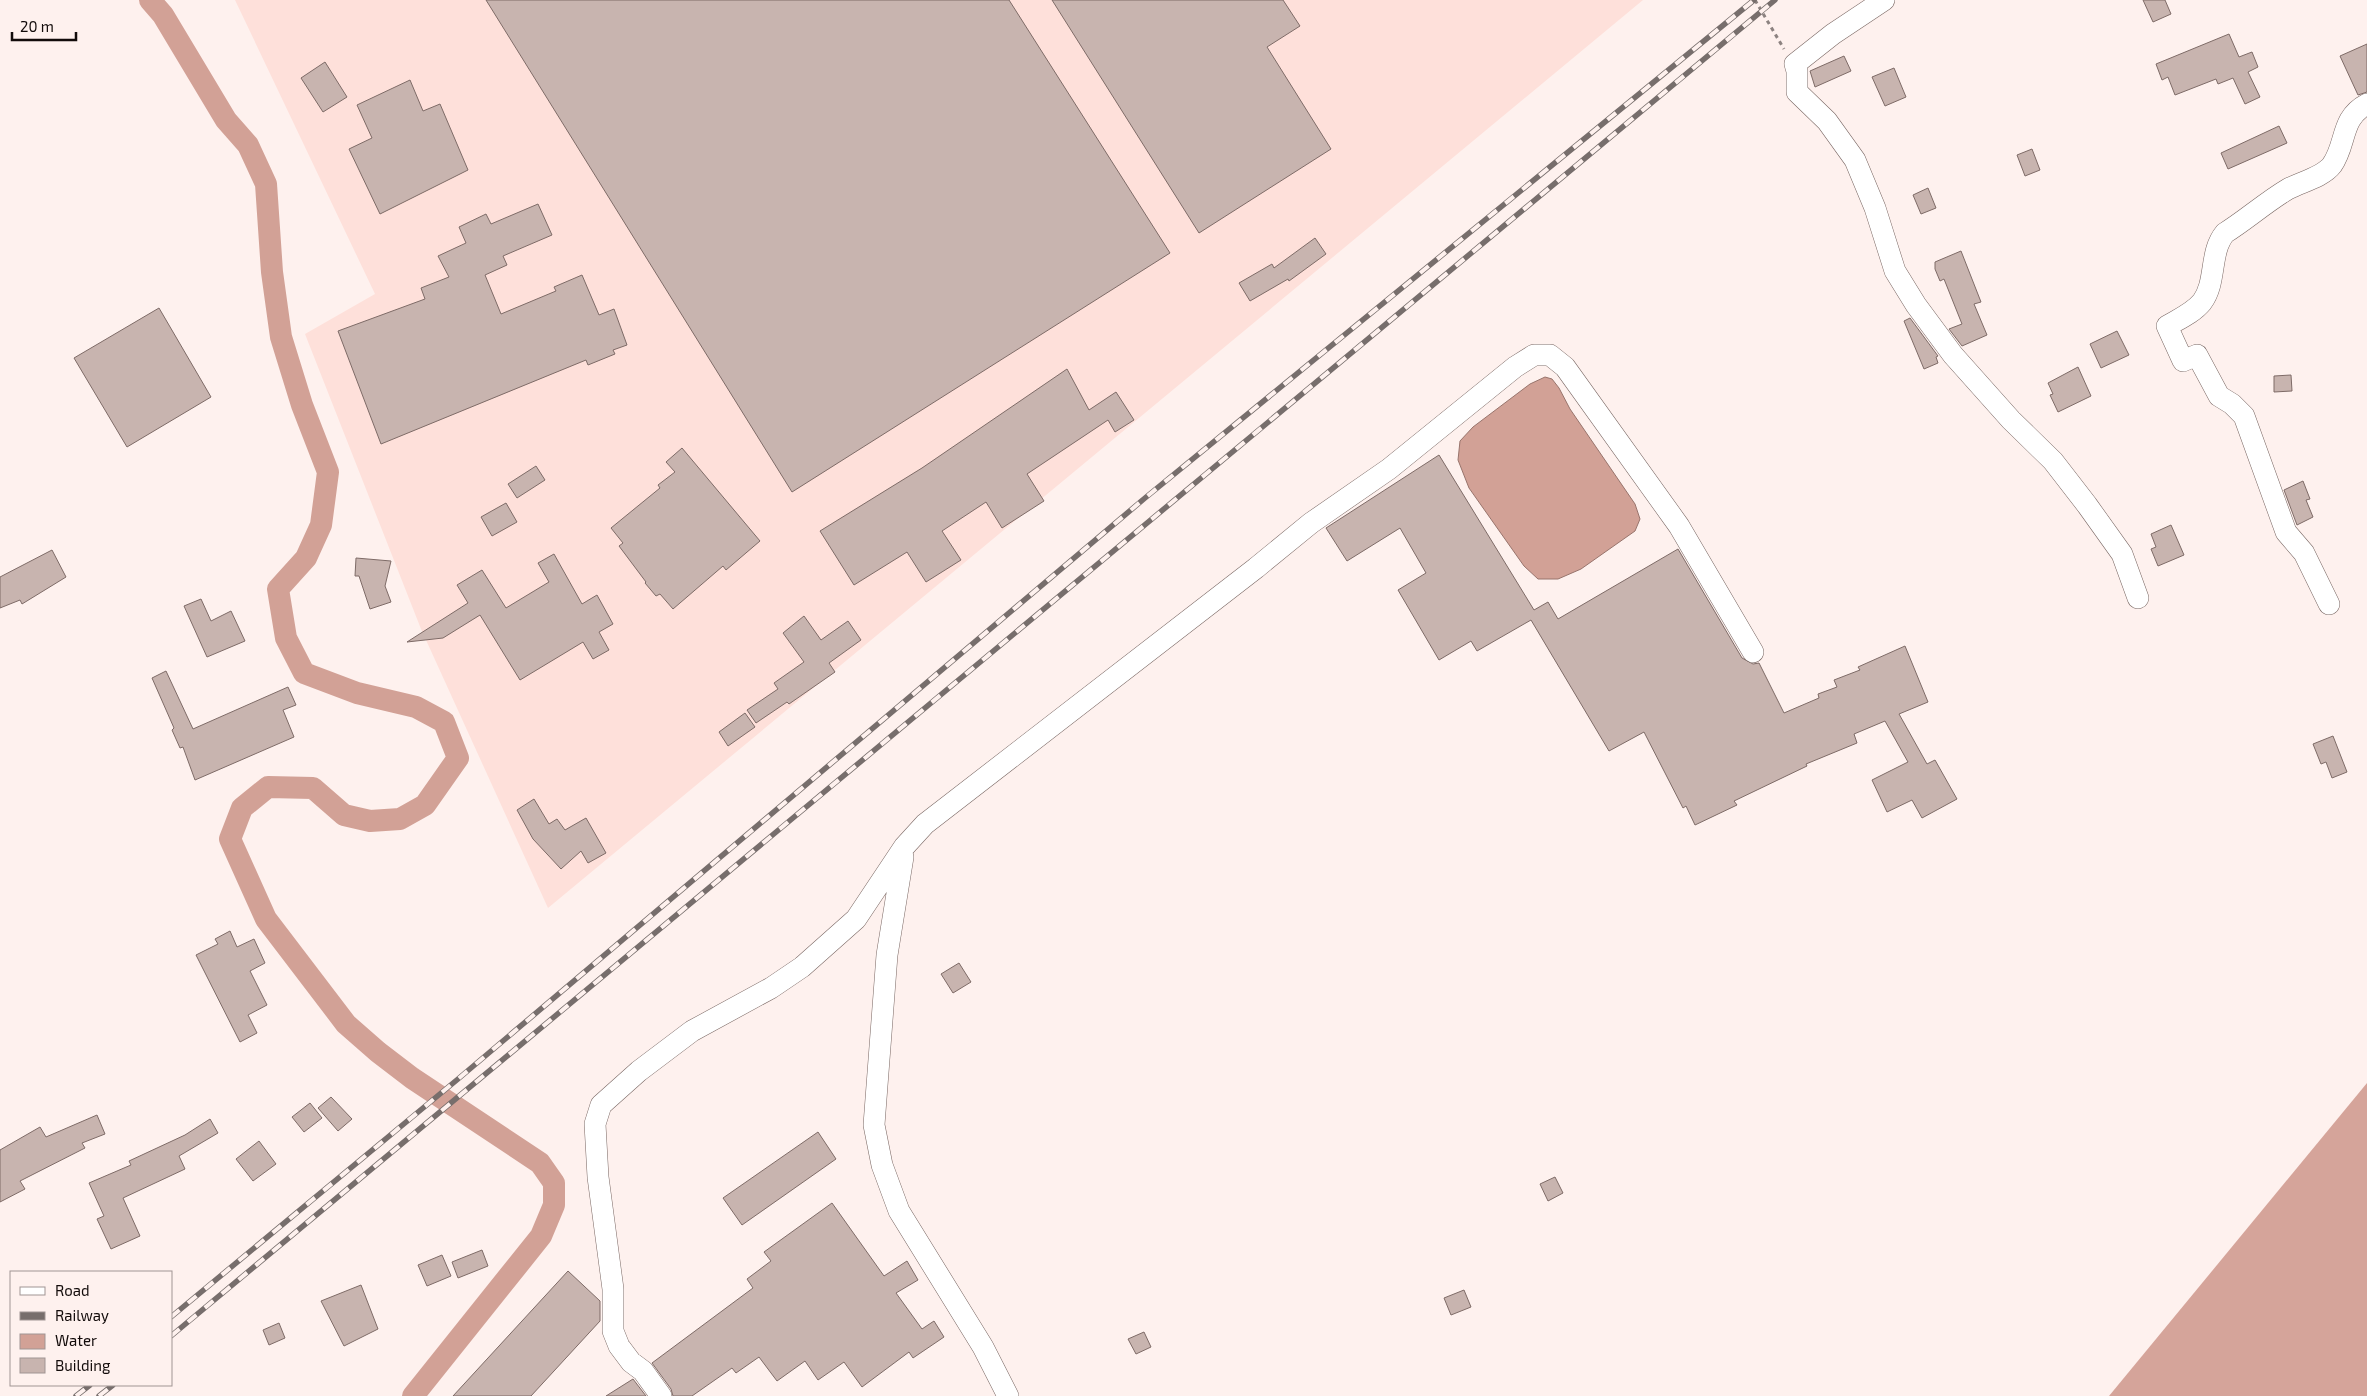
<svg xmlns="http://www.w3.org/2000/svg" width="2367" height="1396" viewBox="0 0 2367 1396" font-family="'Exo 2',sans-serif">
<rect width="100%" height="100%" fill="#fef1ee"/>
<!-- built -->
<path fill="#fee0da" d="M235 0H1643L548 908 421 629 305 334 375 294Z"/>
<!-- forest -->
<path fill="#d5a49a" d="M2367 1083V1396H2109Z"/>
<!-- water -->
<path fill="#d2a196" stroke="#98746c" d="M1545 377 1552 379 1559 388 1570 409 1635 504 1640 519 1635 531 1581 569 1558 579H1538L1524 566 1469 488 1458 460 1460 441 1473 427 1530 384Z"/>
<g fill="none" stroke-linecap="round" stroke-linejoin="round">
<!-- canal -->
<path stroke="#d2a196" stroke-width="22" d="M150 0 163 15 226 120 248 145 266 184 272 272 281 337 302 405 328 472 321 525 306 558 278 589 286 638 304 673 357 693 416 707 444 722 458 758 425 805 400 819 370 821 344 815 313 788 268 787 242 808 230 839 266 919 346 1024 378 1052 412 1078 540 1163 554 1183V1205L541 1236 413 1396"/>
</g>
<!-- building -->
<path fill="#c8b4af" stroke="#7e6b67" d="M486 0H1009L1170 253 792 492Z
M1052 0H1283L1300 26 1267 47 1331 149 1199 233Z
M2143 0H2165L2171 14 2153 22Z
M2229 34 2239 57 2252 52 2258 67 2248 72 2260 97 2245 104 2233 78 2218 84 2216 79 2175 95 2168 77 2162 80 2156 64Z
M2367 44V92L2358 95 2340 56Z
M1844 56 1851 71 1815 87 1810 71Z
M325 62 347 97 323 112 301 78Z
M1894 68 1906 97 1885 106 1872 77Z
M410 80 423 111 440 104 468 170 380 214 349 149 372 138 357 105Z
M2279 126 2287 143 2228 169 2221 153Z
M2032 149 2040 170 2025 176 2017 155Z
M1928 188 1936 208 1921 214 1913 195Z
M538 204 552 235 503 256 507 265 485 275 501 314 556 291 554 287 582 275 599 315 614 309 627 345 613 350 615 354 588 365 586 360 381 444 338 331 425 299 421 288 449 277 438 256 466 243 459 227 486 214 491 224Z
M1315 238 1326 254 1289 281 1288 279 1250 301 1239 283 1272 264 1274 268Z
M1961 251 1981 302 1974 304 1987 335 1962 346 1949 329 1962 324 1944 279 1940 281 1935 269V262Z
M159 308 211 397 127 447 74 358Z
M1910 318 1938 356 1936 357 1938 363 1924 369 1904 321Z
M2117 331 2129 355 2101 368 2090 344Z
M2078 367 2091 396 2058 412 2050 395 2053 394 2048 383Z
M1067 369 1089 410 1116 392 1134 420 1115 432 1108 420 1027 474 1044 501 1002 528 986 502 942 531 961 560 926 582 907 552 854 585 820 531 922 468Z
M2291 375 2292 391 2274 392V376Z
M682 448 760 541 726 570 723 566 673 609 660 594 656 596 645 583 646 582 619 546 623 543 611 528 660 488 658 485 675 472 666 462Z
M1439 455 1534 610 1548 602 1558 619 1678 549 1742 658 1753 664 1759 663 1784 713 1819 698 1818 694 1837 687 1834 680 1860 670 1858 667 1905 646 1928 702 1899 714 1927 764 1935 760 1957 799 1922 818 1912 800 1887 812 1872 780 1908 762 1885 721 1854 734 1857 743 1806 764 1807 766 1734 801 1737 805 1695 825 1686 806 1683 808 1644 732 1609 751 1531 620 1477 651 1471 641 1439 660 1398 590 1426 573 1400 528 1347 561 1326 528Z
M536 466 545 480 517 498 508 484Z
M2303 481 2310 499 2306 500 2313 517 2297 525 2284 490Z
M506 503 517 522 492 536 481 517Z
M2171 525 2184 555 2158 566 2151 549 2156 547 2151 534Z
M52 550 66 577 22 604 20 600 0 608V577Z
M554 554 582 604 597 595 613 624 599 632 609 650 593 659 583 642 520 680 480 615 443 638 407 642 468 603 457 585 482 570 506 608 549 582 538 563Z
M356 558 391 561 385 586 391 602 370 609 359 576H355Z
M201 599 211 621 231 611 245 641 207 657 184 606Z
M804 616 821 640 848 621 861 640 829 663 835 672 789 704 787 702 756 723 747 710 778 689 774 683 804 662 783 633Z
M166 671 193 729 288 687 296 705 283 710 294 737 195 780 183 747 180 748 172 730 174 728 152 678Z
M745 713 755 727 728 746 719 732Z
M2333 736 2347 772 2332 778 2326 762 2321 764 2313 744Z
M534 799 549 824 557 819 565 830 586 818 606 853 588 863 581 851 561 869 533 839 517 810Z
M230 931 237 947 254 939 265 963 250 971 267 1005 248 1015 257 1033 240 1042 196 955 218 944 215 939Z
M959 963 971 982 953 993 941 974Z
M331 1097 352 1119 338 1131 318 1108Z
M310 1103 322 1118 304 1132 292 1117Z
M97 1115 105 1134 82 1143 85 1148 20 1181 25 1189 0 1202V1150L40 1127 46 1137Z
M210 1119 218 1133 179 1156 185 1169 123 1198 140 1236 111 1249 97 1219 104 1216 89 1183 131 1165 129 1161 185 1135Z
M818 1132 836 1159 742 1225 723 1198Z
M259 1141 276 1164 253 1181 236 1159Z
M1555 1177 1563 1193 1548 1201 1540 1184Z
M832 1203 884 1276 907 1261 918 1280 896 1293 922 1329 934 1321 944 1337 913 1358 909 1352 862 1387 844 1362 818 1380 805 1361 777 1381 759 1357 736 1373 732 1368 692 1396H673L671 1389 652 1363 753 1288 747 1279 771 1261 764 1252Z
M482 1250 488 1266 458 1278 452 1262Z
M442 1255 451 1276 427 1286 418 1265Z
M568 1271 600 1301V1321L531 1396H453Z
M361 1285 378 1329 344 1346 321 1301Z
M1464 1290 1471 1307 1451 1315 1444 1298Z
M279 1323 285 1338 269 1345 263 1330Z
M1144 1332 1151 1347 1136 1354 1128 1339Z
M633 1379 646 1396H606Z"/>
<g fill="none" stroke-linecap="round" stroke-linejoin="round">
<!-- minor casing -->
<g stroke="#786662" stroke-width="22">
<path id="minor" d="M1884 0 1833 34 1795 64 1797 71V92L1827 121 1855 160 1875 208 1895 271 1916 305 1953 355 2011 420 2053 461 2087 505 2122 554 2138 598
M2329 604 2304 553 2286 532 2244 416 2232 404 2219 396 2197 355 2183 361 2167 326C2179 319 2193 313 2202 302 2217 282 2209 252 2225 233 2246 220 2266 202 2288 189 2301 182 2323 177 2332 165 2347 144 2340 118 2367 104
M903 857 887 955 874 1125 882 1165 899 1211 983 1347 1008 1396
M661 1396 643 1371 631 1362 619 1346 613 1331V1289L598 1177 595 1124 601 1105 639 1071 692 1031 771 988 802 967 856 919 904 847 925 824 1256 568 1311 523 1389 469 1515 367 1534 355H1550L1565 367 1679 526 1753 652"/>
</g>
<!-- path -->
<path stroke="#8c8280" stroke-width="3" stroke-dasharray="4 4" stroke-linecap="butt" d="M1755 0 1784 49"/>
<!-- minor -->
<use href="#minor" stroke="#fff" stroke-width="21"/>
<!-- rail casing -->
<g stroke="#776e6c" stroke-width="5.5">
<path id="rail" d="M171 1317 458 1079 1145 498 1754 0
M171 1336 1775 0
M76 1396 90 1385
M99 1396 113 1385"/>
</g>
<!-- rail -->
<use href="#rail" stroke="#fef1ee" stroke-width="4" stroke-dasharray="11" stroke-linecap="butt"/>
</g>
<!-- legend -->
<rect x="10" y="1271" width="162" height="115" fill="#fef1ee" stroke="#a09593"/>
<rect x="20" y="1287" width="25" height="8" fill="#ffffff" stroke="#a09593"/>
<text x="55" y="1296" font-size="15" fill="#120b0a">Road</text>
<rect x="20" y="1312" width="25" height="8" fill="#776e6c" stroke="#a09593"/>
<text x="55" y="1321" font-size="15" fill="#120b0a">Railway</text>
<rect x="20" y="1334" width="25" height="15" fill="#d2a196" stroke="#a09593"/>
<text x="55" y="1346" font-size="15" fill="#120b0a">Water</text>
<rect x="20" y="1358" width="25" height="15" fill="#c8b4af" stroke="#a09593"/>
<text x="55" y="1371" font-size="15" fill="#120b0a">Building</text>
<!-- scale -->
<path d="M12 32v8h64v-8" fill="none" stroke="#120b0a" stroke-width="2.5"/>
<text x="20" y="32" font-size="15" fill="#120b0a" stroke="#fef1ee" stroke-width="4" paint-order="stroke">20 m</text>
</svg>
